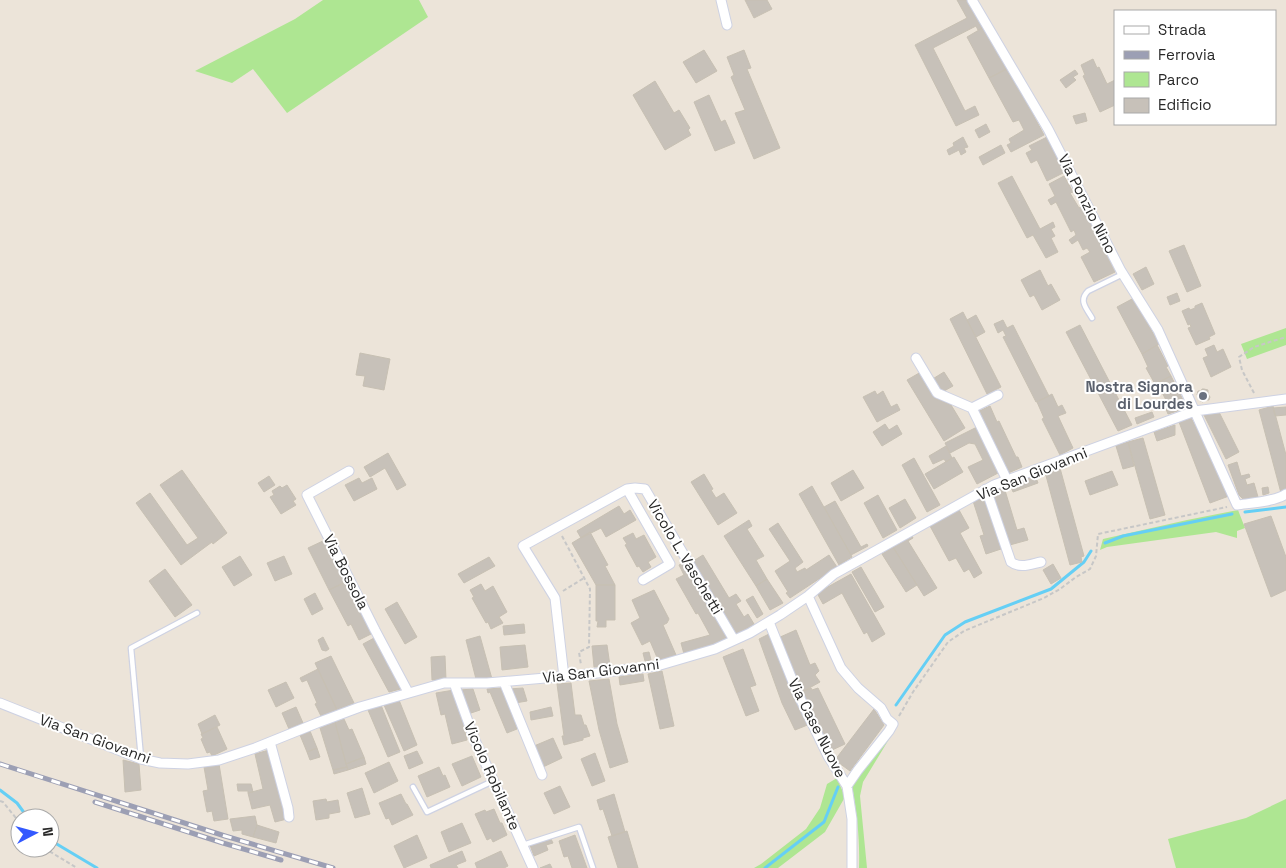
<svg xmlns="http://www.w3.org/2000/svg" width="1286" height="868" viewBox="0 0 1286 868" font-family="'Space Grotesk',sans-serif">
<rect width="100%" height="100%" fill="#ece4d9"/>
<!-- green -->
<path fill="#aee692" d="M323 0H419L428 17 287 113 253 69 232 83 195 71 295 19Z
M1286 328V345L1247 359 1241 344Z
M1238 510 1245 528 1237 531V538L1216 532 1107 547 1100 550 1103 539 1187 520Z
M897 726 863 782 860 796 867 868H859C860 840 857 813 852 786L869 760Z
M837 778 845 797 825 832 778 868H754L761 864 806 829 820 808 827 784Z
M1286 799V868H1176L1168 839 1246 818Z"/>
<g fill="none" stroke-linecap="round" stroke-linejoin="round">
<!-- stream -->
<path stroke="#65cff5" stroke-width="3" d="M1245 512 1286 507
M1105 543 1123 536 1232 514
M896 705 945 635 965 622 1051 589 1084 562 1091 551
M0 790 17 803 28 818
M50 840 97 868
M765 868 824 822 838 787"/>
</g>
<!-- building -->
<path fill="#c7c1b9" stroke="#c7c0b3" d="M745 0H767L772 9 754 18Z
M957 0H968L984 27 978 30 976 26 933 48 965 111 975 106 979 115 956 126 915 45 967 18Z
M984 27 1007 69 989 78 967 37Z
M704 50 717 71 696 83 683 62Z
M744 50 751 68 747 69 780 148 754 159 735 113 745 110 731 77 734 75 727 57Z
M1093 59 1097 68 1099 67 1107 84 1115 80V105L1100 112 1083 76 1085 75 1081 65Z
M1008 68 1044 135 1011 152 1007 145 1011 143 1009 139 1024 130 1019 120 1013 122 989 78Z
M1075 70 1078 74 1073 77 1076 80 1066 88 1060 80Z
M655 81 674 113 679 110 690 128 688 130 691 135 665 150 633 95Z
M709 95 721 122 725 120 735 143 715 151 694 102Z
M1085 113 1087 121 1076 124 1073 116Z
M986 124 990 132 979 138 975 130Z
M963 137 968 147 964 148 966 152 961 155 959 150 949 155 947 150 954 146 953 143Z
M1047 137 1065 172 1047 181 1037 160 1031 163 1026 153 1032 150 1029 146Z
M1001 145 1005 153 983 165 979 157Z
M1012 176 1040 229 1053 222 1055 227 1051 229 1055 236 1051 238 1058 252 1046 258 1033 235 1027 238 998 183Z
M1064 176 1073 192 1070 193 1079 208 1082 206 1115 272 1094 282 1081 257 1090 252 1087 248 1083 250 1078 240 1072 244 1069 240 1076 235 1074 230 1071 232 1056 202 1051 205 1048 200 1055 196 1049 184Z
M1184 245 1201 286 1187 292 1169 251Z
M1146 267 1154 284 1142 290 1133 274Z
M1040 270 1048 286 1051 284 1060 300 1042 310 1034 295 1030 297 1021 280Z
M1177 293 1180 301 1170 305 1167 297Z
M1132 299 1144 317 1159 344 1142 354 1117 307Z
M1202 303 1215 334 1209 337 1210 339 1196 345 1188 328 1191 327 1190 324 1188 325 1182 311 1189 308 1190 310 1195 308V306Z
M963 312 1001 387 987 394 950 319Z
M976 315 985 332 976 337 967 320Z
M1003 320 1007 328 1013 325 1049 396 1036 402 1003 337 1006 336 1003 330 998 333 994 324Z
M1080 325 1132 425 1118 431 1066 332Z
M1157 345 1168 366 1166 367 1171 376 1155 384 1146 368 1148 367 1142 354Z
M1214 345 1217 352 1223 349 1231 367 1211 377 1203 358 1208 356 1205 349Z
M360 353 390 359 384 390 363 386 365 376 356 375Z
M921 372 937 400 945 395 965 428 944 441 907 380Z
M944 372 953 386 944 391 937 388 931 380Z
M1171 376 1187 408 1168 414 1163 402 1166 400 1157 383Z
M1202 389H1204L1208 390V394L1210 397 1209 400H1205L1203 402 1200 401V398L1197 395 1198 391H1201Z
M875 391 877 395 883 391 891 407 897 404 900 410 877 422 863 397Z
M1052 394 1058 407 1062 405 1066 413 1058 416 1073 448 1060 455 1042 419 1044 418 1037 402Z
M990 406 997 422 999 421 1016 457H1018L1022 467 1006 474 980 416 982 415 979 411Z
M1273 406 1286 455V490L1281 493 1259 410Z
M1286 407V415L1275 416 1273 408Z
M1152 412 1154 417 1137 424 1135 418Z
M1219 412 1239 452 1226 459 1203 413Z
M1191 418 1208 448 1229 496 1210 503 1179 422Z
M885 424 889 430 897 425 902 434 882 446 873 432Z
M1175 425V435L1157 441 1154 432Z
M977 427 1000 472 977 484 968 467 983 460 975 444 969 443 950 453 945 443Z
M1143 438 1165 515 1150 519 1128 442Z
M1128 442 1134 466 1123 469 1116 446Z
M946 446 952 458 946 462 944 459 933 464 929 456Z
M388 453 406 485 397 490 385 468 370 477 364 467Z
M954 457 963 472 934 489 925 474Z
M914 458 940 505 927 512 902 465Z
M1237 462 1241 476 1249 474 1250 477 1245 479 1247 485 1254 483 1258 497 1248 500 1243 499 1239 495 1228 465Z
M1060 468 1084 556 1081 557 1082 562 1070 565 1045 472Z
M182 470 227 533 213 544 212 542 181 565 136 503 150 493 187 545 198 538 160 485Z
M853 470 864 488 841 501 831 483Z
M1112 471 1118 485 1090 495 1085 481Z
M704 474 713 489 711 490 716 498 724 493 737 513 718 525 691 482Z
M1035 475 1038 483 1013 492 1010 484Z
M269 476 275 485 264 492 258 483Z
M359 478 362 483 372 478 377 489 354 501 345 485Z
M287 485 296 499 293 501 296 505 281 514 270 497 274 495 272 491 280 486 282 488Z
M812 486 851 555 852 557 839 565 799 494Z
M1004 487 1017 530 1024 528 1028 540 1006 546 989 492Z
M1268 487 1269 493 1263 495 1262 488Z
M987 494 1004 548 986 554 980 536 984 535 973 501Z
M878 495 897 530 883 538 864 503Z
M905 499 916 518 900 528 889 508Z
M835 501 861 547 867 544 868 546 851 555 824 507Z
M619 506 624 514 630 510 636 520 606 537 601 528 581 538 577 531Z
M959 510 969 528 960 533 982 573 974 578 969 569 964 572 956 558 949 561 930 526Z
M1271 516 1286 557V590L1271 597 1244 524Z
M749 520 752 526 747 529 764 556 756 560 767 579 756 586 724 536Z
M778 523 803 562 795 568 797 572 805 568 806 570 829 555 837 567 790 598 786 593 788 592 775 571 790 561 769 529Z
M590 532 608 565 605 566 615 585H596L572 543Z
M633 533 636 539 644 535 656 557 648 562 651 567 643 572 639 566 637 567 625 545 627 544 623 538Z
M912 536 913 538 908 541 937 588 924 596 893 547Z
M325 540 345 575 342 577 345 582 329 590 308 548Z
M893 547 917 585 906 592 882 554Z
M703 555 729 598 736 594 741 601 736 604 744 617 748 614 754 624 737 635 697 571 690 563Z
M240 556 252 575 234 586 222 567Z
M284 556 292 574 275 581 267 563Z
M489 557 495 566 464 583 458 574Z
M685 562 728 639 718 645 684 654 681 643 710 635 698 613 696 614 676 579 684 575 679 565Z
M1053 564 1061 578 1051 584 1043 570Z
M861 567 884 607 875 612 852 572Z
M165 569 192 605 175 617 149 581Z
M851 574 885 634 872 642 867 632 864 634 842 593 823 604 817 593Z
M767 579 783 603 770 610 756 586Z
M346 582 373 633 359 640 351 624 348 626 329 590Z
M481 584 485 591 493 586 507 612 499 617 503 623 491 629 488 622 486 623 472 598 474 597 470 590Z
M596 585H615V620H606V627H597L598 621H596Z
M654 590 669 619 667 623 663 625 676 655 659 662 650 641 642 645 631 623 640 618 632 600Z
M315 593 323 609 312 615 304 599Z
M753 596 763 614 757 618 746 600Z
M397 602 417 637 405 644 385 609Z
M524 624 525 633 504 635 503 626Z
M796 630 810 665 815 663 819 671 815 675 820 682 802 692 778 638Z
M769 634 777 648 810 724 795 730 782 703 759 639Z
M480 636 492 679H476L466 640Z
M323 637 329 649 326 651 322 650 318 640Z
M376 637 404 688 389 692 363 644Z
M525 645 528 667 502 670 500 647Z
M607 645 610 666 594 667 592 646Z
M743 649 756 685 750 687 759 711 746 716 723 657Z
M649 652 651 660 645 661 643 653Z
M331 656 354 703 337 710 315 663Z
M445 656 446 680H432L431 657Z
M318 669 338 712 322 718 315 704 317 703 307 680 302 682 300 678Z
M662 671 674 726 660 729 648 674Z
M643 674 644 681 620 685 619 677Z
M609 679 617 724 628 762 610 768 599 730 589 681Z
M286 682 294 698 276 707 268 690Z
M571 683 575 715H581L584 725H586L590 736 583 738V740L564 745 562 736H564L557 684Z
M502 688 516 720 514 721 517 729 507 733 490 692 488 693 487 689Z
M523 688 527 701 515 703 509 689Z
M811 688 812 690 818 688 845 744 830 751 802 692Z
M473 689 480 710 468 714 460 690Z
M454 690 467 740 452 744 445 714 441 715 436 693Z
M399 700 417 745 404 751 384 705Z
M381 705 400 752 388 757 368 710Z
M296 707 303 723 289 729 282 713Z
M551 707 553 716 531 720 530 712Z
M874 709 884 725 850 771 835 760Z
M215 715 220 725 202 734 198 724Z
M344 719 349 730 352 729 364 757 346 764 335 722Z
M335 722 347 767 333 770 320 728Z
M217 727 227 749 212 756 210 752 207 753 201 739 203 738 201 734Z
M310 731 317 748 307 752 300 735Z
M553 738 562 758 543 767 534 746Z
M317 748 320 757 310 760 307 752Z
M269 750 287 819 275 822 270 805 252 809 248 793 263 789 255 754Z
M417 751 423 763 409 769 404 756Z
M595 753 605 781 592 786 581 759Z
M472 756 481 777 462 786 452 764Z
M364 757 366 764 348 770 346 764Z
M123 760 139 764 141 790 125 792Z
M389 762 398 781 374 793 365 773Z
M219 764 228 819 214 821 212 811 207 812 203 791 208 790 204 767Z
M347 767 348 770 334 774 333 770Z
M439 767 443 776 445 775 450 787 427 797 418 776Z
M237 784H251L253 792 248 793V791H238Z
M560 786 570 807 554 814 544 793Z
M362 788 370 814 355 818 347 793Z
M401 794 406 804H407L413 815 392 825 389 818 386 819 379 803Z
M614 794 625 832 612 836 603 809 600 810 597 800Z
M326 799 327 802 338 800 340 812 329 814V818L316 820 313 801Z
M494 809 500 823H502L507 835 493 842 491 838 487 840 475 814 485 810 486 812Z
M255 816 257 825 253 837 242 834V830L233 831 230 819Z
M462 823 471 843 449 852 441 832Z
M257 825 279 832 276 843 253 837Z
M627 831 638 868H618L608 837Z
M417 835 427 858 404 868 394 846Z
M575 835 587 868H572L568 856 564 857 559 841Z
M550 837 553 843 546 845 548 850 534 856 530 845Z
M462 851 466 861 456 865 458 868H431L430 865Z
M501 851 508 866 504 868H477L475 863Z
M550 864 552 868H540Z"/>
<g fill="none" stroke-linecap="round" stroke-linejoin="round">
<!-- lane casing -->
<g stroke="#ced2e3" stroke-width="7">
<path id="lane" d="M1092 318C1087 309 1078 301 1088 291L1123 274
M141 758 131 648 197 613
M413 787 427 812 493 781
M523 845 579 827 593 868"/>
</g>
<!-- street casing -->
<g stroke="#ced2e3" stroke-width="11">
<path id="street" d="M721 0 727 25
M972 0 1048 129 1121 271 1158 330 1237 505C1251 503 1274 502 1286 494
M916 358 937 393 972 408 998 395
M972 408 1007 480
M349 471 307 495 375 630 408 692
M627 489 635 488 645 489 734 640
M986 489 1011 562C1020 569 1031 564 1041 562
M808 596 841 668 858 688 881 708 887 719 893 724 889 731 858 770 847 786
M769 622 797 692 828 756 847 786 852 819V868
M564 677 555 598 523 546 627 489 670 564 643 580
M504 682 542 775
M454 683 474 738 533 868
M0 703 141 759 160 763 188 764 219 760 255 748 317 723 360 707 444 683H487L580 675 657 666 715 649 750 633 780 615 808 596 834 574 994 485 1195 411 1286 399
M270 742 288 808 289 817"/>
</g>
<!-- path -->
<path stroke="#c7c7c7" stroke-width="2" stroke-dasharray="4 2.5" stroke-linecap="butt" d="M1254 393 1242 370 1239 357 1254 347 1286 337
M562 536 590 589 589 647 579 652 581 665
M563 591 584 578
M899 716 913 692 948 642 964 631 1044 598 1060 589 1076 577 1090 569 1096 556 1098 534 1227 507
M0 801 3 802 20 823
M44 848 77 868"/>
<!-- lane -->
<use href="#lane" stroke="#fff" stroke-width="4.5"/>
<!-- street -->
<use href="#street" stroke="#fff" stroke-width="9"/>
<!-- rail casing -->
<g stroke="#9c9fb4" stroke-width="5">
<path id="rail" d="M0 764 225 836 333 868
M95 802 223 843 281 860"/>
</g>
<!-- rail -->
<use href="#rail" stroke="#fff" stroke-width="3" stroke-dasharray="9" stroke-linecap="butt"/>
</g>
<!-- markers -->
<circle fill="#6b7280" stroke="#fff" stroke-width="2" cx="1203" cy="396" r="5"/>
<g text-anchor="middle" stroke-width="4" stroke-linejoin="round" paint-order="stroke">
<!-- street labels -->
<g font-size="15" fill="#292929" stroke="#fff">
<text transform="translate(1087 204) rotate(63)" y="5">Via Ponzio Nino</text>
<text transform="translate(1032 474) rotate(-22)" y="5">Via San Giovanni</text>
<text transform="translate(685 557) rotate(59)" y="5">Vicolo L. Vaschetti</text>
<text transform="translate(346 572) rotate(63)" y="5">Via Bossola</text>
<text transform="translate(601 671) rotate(-7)" y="5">Via San Giovanni</text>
<text transform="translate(817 728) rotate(63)" y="5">Via Case Nuove</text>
<text transform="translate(95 739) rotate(20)" y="5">Via San Giovanni</text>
<text transform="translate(492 776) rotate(66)" y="5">Vicolo Robilante</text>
</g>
<!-- worship labels -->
<g font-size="15" font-weight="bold" fill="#5b616d" stroke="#fff" text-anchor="end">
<text x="1193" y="392">Nostra Signora<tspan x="1193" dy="17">di Lourdes</tspan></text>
</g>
</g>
<!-- legend -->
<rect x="1114" y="10" width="162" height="115" fill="#ffffff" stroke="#a9a9a9"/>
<rect x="1124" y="26" width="25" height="8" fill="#ffffff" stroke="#a9a9a9"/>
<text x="1158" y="35" font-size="15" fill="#292929">Strada</text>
<rect x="1124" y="51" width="25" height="8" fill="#9c9fb4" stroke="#a9a9a9"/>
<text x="1158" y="60" font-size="15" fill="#292929">Ferrovia</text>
<rect x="1124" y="72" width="25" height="15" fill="#aee692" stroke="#a9a9a9"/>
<text x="1158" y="85" font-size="15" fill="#292929">Parco</text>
<rect x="1124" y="98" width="25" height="15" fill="#c7c1b9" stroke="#a9a9a9"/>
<text x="1158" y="110" font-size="15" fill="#292929">Edificio</text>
<!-- north arrow -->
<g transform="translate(35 833) rotate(84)"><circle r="24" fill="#ffffff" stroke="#a9a9a9"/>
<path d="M0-4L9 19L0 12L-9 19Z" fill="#3359ff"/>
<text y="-8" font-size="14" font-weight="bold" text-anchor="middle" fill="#292929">N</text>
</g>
</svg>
